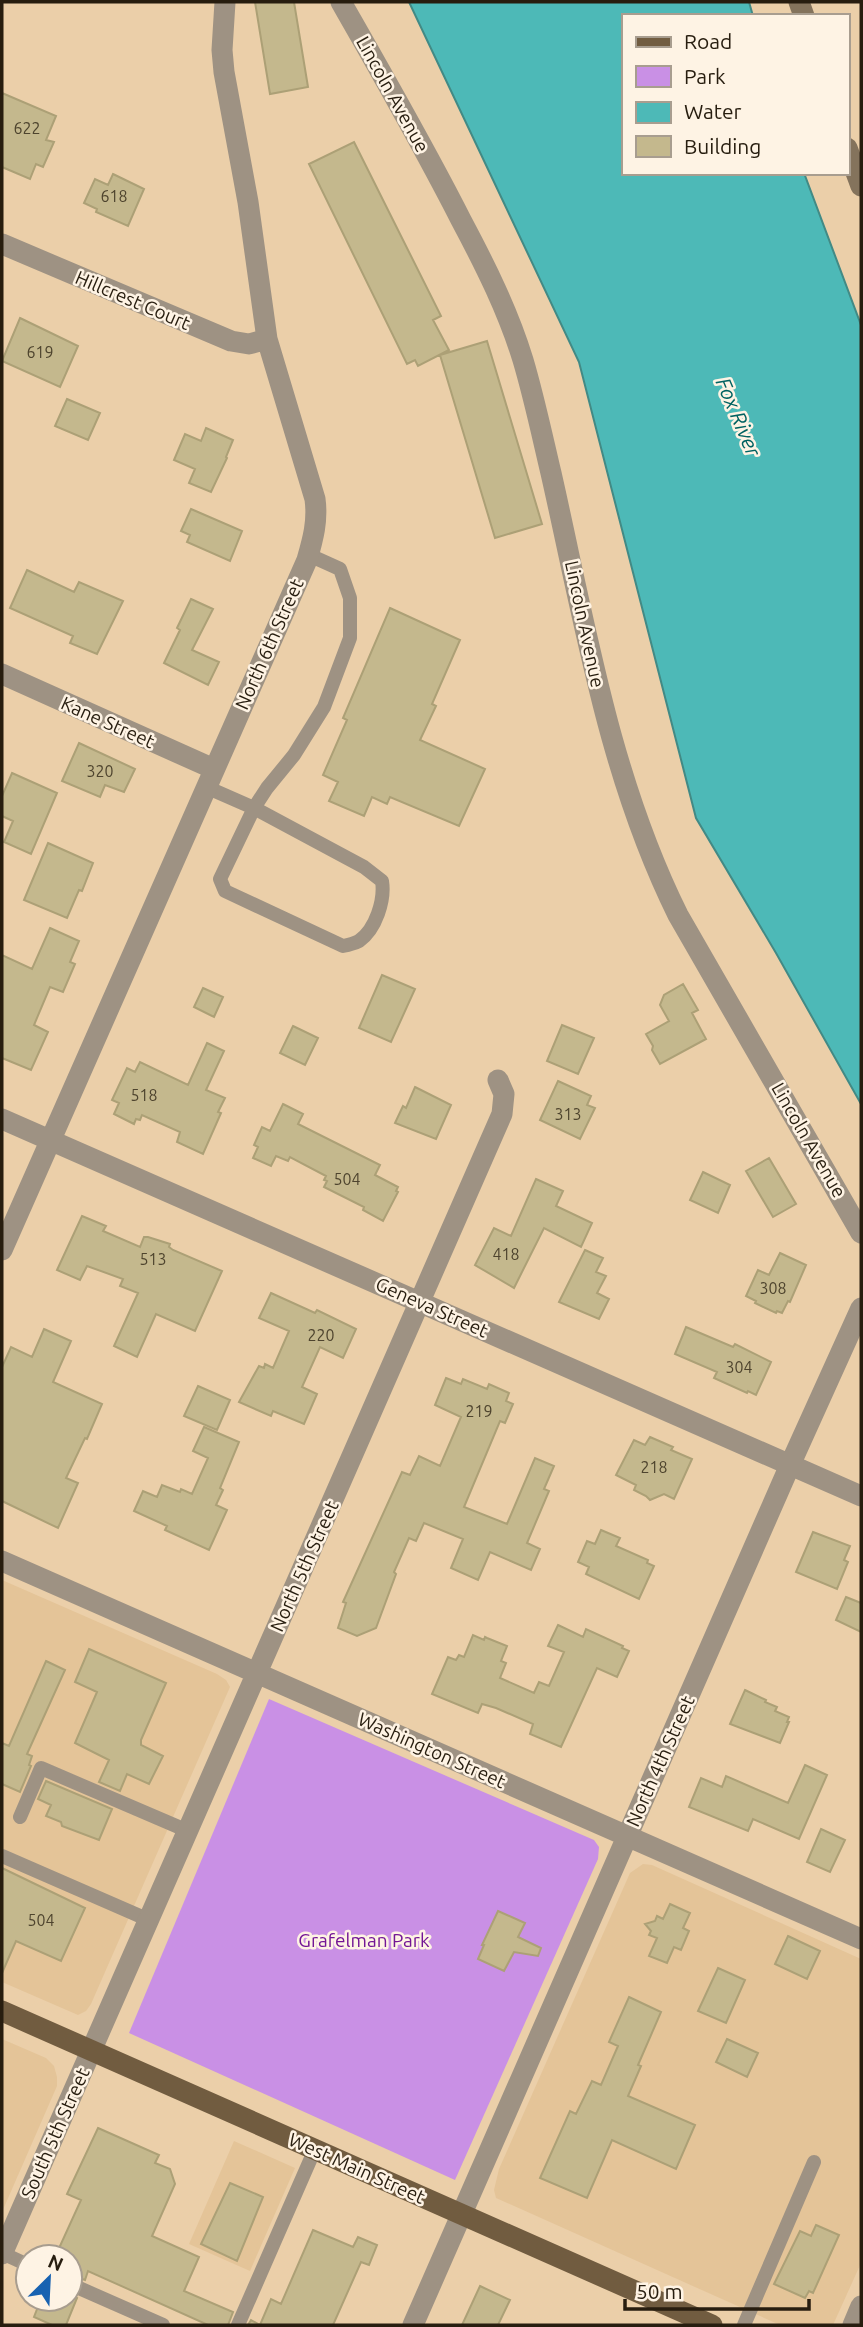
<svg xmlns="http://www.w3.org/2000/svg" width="863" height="2327" viewBox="0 0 863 2327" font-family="Ubuntu,sans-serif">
<rect width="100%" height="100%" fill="#ebcfa9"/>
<!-- built -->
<path fill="#e4c498" d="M2 1580 217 1674 226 1680 230 1687 91 2004 86 2011 78 2015 2 1982Z
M643 1864 652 1865 861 1959V2263L833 2325H780L496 2198 494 2190 499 2169 630 1873Z
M2 2039 46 2058 54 2066 57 2077V2086L2 2212Z
M234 2141 295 2168 250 2271 189 2244Z"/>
<!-- green -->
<path fill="#c990e5" d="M269 1699 594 1840 599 1847 598 1859 455 2180 129 2033Z"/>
<!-- water -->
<path fill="#4db9b7" stroke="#428a85" stroke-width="2" d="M409 2H749L753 16H623V173H804L861 325V1104L776 953 696 818 579 362Z"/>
<!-- building -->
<path fill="#c4b88d" stroke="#aca076" stroke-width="2" d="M255 2H294L308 87 270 94Z
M2 93 56 116 46 140 54 142 43 167 36 164 30 179 2 167Z
M354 142 441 316 433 320 449 350 418 366 415 360 407 364 309 164Z
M113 174 144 189 128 226 96 212 97 209 84 203 95 179 108 185Z
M20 318 78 346 60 387 2 361Z
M487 341 542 524 495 538 440 355Z
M67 399 100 413 88 440 55 426Z
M206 428 233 440 226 457 227 458 211 492 189 483 195 469 174 460 185 434 201 441Z
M191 509 242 531 230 561 187 542 190 535 181 531Z
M27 570 74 592 79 582 123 601 97 654 70 643 73 636 10 608Z
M191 599 213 609 192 650 219 662 208 685 164 663 180 630 177 628Z
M390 608 460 640 432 704 436 706 420 740 485 769 459 826 390 797 387 804 372 797 364 816 329 801 338 782 323 775 347 720 343 718Z
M79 743 135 769 124 792 105 785 100 797 62 781Z
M12 773 57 793 31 854 4 842 13 821 2 816V796Z
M48 843 93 863 82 891 79 890 67 918 24 900Z
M50 928 79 941 70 962 75 964 63 992 50 987 34 1025 48 1032 31 1070 2 1058V955L32 969Z
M382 975 415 989 391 1042 359 1028Z
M683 984 698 1010 692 1013 706 1039 660 1064 652 1050 653 1046 646 1034 669 1021 660 1005 664 995Z
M203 988 223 997 214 1017 194 1007Z
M562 1025 594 1038 578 1074 547 1061Z
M293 1026 318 1038 305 1065 280 1053Z
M207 1043 224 1051 206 1090 225 1098 218 1112 221 1113 203 1154 177 1142 180 1132 142 1115 140 1120 136 1119 134 1124 114 1114 119 1103 112 1100 127 1068 135 1072 140 1062 188 1085Z
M558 1081 591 1096 587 1105 595 1108 580 1139 540 1120Z
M415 1087 451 1105 436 1139 395 1123 403 1106 406 1108Z
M283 1104 303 1114 298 1124 380 1165 375 1175 398 1187 396 1191 398 1192 383 1221 363 1210 364 1207 324 1187 327 1181 324 1180 326 1176 290 1157 288 1161 276 1156 271 1166 253 1158 258 1147 254 1145 262 1127 270 1131Z
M769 1158 796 1204 773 1217 746 1171Z
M703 1172 730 1185 718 1213 690 1200Z
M536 1179 563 1191 556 1206 592 1223 581 1247 544 1228 514 1288 475 1265 494 1228 511 1236Z
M82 1216 106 1226 103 1231 140 1247 144 1237H148L170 1244 169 1247 173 1250 222 1271 195 1331 156 1314 137 1357 114 1346 138 1293 120 1286 123 1279 87 1266 80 1280 57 1270Z
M585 1250 603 1258 596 1272 606 1276 597 1293 609 1299 599 1319 559 1302Z
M780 1253 806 1265 790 1302 788 1301 782 1313 777 1311 776 1313 755 1303 756 1301 746 1296 758 1270 769 1275Z
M271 1293 315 1313 317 1310 356 1329 343 1358 320 1347 302 1387 317 1394 304 1424 273 1411 271 1416 239 1402 259 1366 264 1368 265 1364 273 1368 289 1331 259 1318Z
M686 1327 733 1347 735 1344 771 1362 756 1395 748 1391 747 1393 714 1378 717 1372 675 1354Z
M44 1329 71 1341 53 1382 102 1404 87 1439 85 1438 66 1478 78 1483 58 1528 2 1501V1367L11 1347 32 1357Z
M446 1378 461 1384 463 1379 487 1389 489 1384 509 1393 506 1401 513 1404 505 1423 500 1421 464 1507 507 1524 535 1458 554 1466 544 1489 549 1491 527 1543 540 1549 531 1570 490 1552 478 1580 451 1568 463 1539 424 1523 416 1541 409 1538 394 1572 396 1574 376 1628 357 1636 338 1628 346 1603 343 1602 402 1472 410 1475 419 1456 440 1466 461 1417 435 1405Z
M198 1386 230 1400 217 1430 184 1416Z
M204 1427 239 1442 220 1488 223 1490 216 1505 227 1510 209 1550 165 1530 167 1526 134 1511 143 1491 157 1497 162 1485 180 1492 181 1489 192 1494 208 1458 193 1451Z
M650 1437 673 1447 671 1450 692 1459 674 1499 664 1494 650 1500 646 1496 634 1490 636 1485 616 1475 634 1440 645 1445Z
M601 1530 620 1538 616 1546 648 1560 647 1563 654 1566 639 1599 586 1574 589 1567 578 1562 587 1541 595 1544Z
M813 1532 850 1546 844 1560 848 1562 837 1589 796 1572Z
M846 1597 861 1603V1632L836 1620Z
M558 1625 583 1637 586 1629 623 1646 622 1648 629 1651 617 1677 597 1668 561 1747 530 1734 533 1724 496 1708 482 1704 478 1713 432 1694 448 1657 456 1660 459 1655 464 1657 473 1635 484 1640 485 1637 487 1638 507 1646 501 1661 506 1663 500 1678 534 1693 539 1682 549 1686 564 1652 548 1646Z
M89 1649 166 1683 141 1740V1745L163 1756 149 1784 127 1774 120 1791 99 1782 109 1760 75 1743 97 1692 75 1682Z
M46 1661 65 1670 27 1754 32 1756 29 1765 31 1766 20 1792 2 1784V1743L9 1746Z
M745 1690 766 1700 765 1702 777 1707 775 1711 789 1717 787 1722H789L780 1743 730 1724Z
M805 1765 827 1775 799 1839 753 1819 748 1831 689 1807 701 1778 722 1787 726 1776 788 1803Z
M46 1781 112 1809 99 1840 62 1826 61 1822 46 1816 51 1805 38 1799Z
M821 1829 845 1840 830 1872 807 1862Z
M2 1868 85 1908 61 1961 16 1941 2 1973Z
M670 1904 690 1913 683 1928 689 1931 681 1950 674 1947 667 1963 649 1956 657 1938 649 1935 651 1931 645 1924 655 1921 657 1916 663 1919Z
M498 1911 525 1923 518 1937 541 1948 538 1956 514 1952 504 1971 478 1959 484 1945H482Z
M788 1936 820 1951 807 1979 775 1964Z
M718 1968 745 1980 726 2023 698 2011Z
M629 1997 661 2012 638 2065 641 2066 628 2096 695 2125 676 2169 612 2140 587 2198 540 2178 570 2111 576 2114 592 2081 601 2085 618 2046 609 2042Z
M727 2039 758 2053 747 2077 716 2062Z
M98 2128 159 2155 155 2163 170 2169 175 2184 152 2236 199 2257 184 2291 233 2312 228 2325H208L88 2271 85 2280 70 2275V2257H55L81 2200 67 2194Z
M230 2183 263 2197 237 2261 201 2244Z
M816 2225 839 2235 813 2293 809 2291 805 2298 774 2284 800 2231 811 2236Z
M313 2230 353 2247 358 2237 377 2245 369 2265 361 2262 333 2325H248L251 2320 260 2325 271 2299 281 2304Z
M480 2286 510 2300 498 2325H462Z
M70 2295 77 2298 66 2325H52L34 2317 41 2299H70Z"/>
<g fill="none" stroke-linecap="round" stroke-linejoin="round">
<!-- lane -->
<path stroke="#9e9283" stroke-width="14" d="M206 787 254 808 220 879 225 891 343 946C348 945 355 943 359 941 376 929 385 900 382 881L364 867 254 808 267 788 294 755 324 707 350 638V598L340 569 309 555
M20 1817 41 1768 188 1831
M2 1856 149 1920
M2 2253 28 2265
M70 2284 163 2325
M238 2325 315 2149
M744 2325 814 2162"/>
<!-- street -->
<path stroke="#9e9283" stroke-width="21" d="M341 2C382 74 423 145 461 220 485 265 508 311 523 360 534 397 542 435 551 473 585 623 609 776 678 915L861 1233
M2 244 231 341 249 344 267 339
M2 674 214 769
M2 1119 861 1496
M2 1250 307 560C313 539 318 521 315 499L267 339 248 202 224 72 222 50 225 2
M2 1561 861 1939
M2 2254 502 1114 504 1094 498 1080
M413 2325 790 1465 861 1308
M853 2325 861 2306"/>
<!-- secondary -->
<path stroke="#84735c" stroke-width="21" d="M799 2 804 16
M847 148 861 186"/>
<!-- primary -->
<path stroke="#715c40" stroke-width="21" d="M2 2011 712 2325"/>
</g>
<g text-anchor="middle" stroke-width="5" stroke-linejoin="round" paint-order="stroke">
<!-- number labels -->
<g font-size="16" fill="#4e442e">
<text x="27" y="134">622</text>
<text x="114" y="202">618</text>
<text x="40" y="358">619</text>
<text x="100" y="777">320</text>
<text x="144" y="1101">518</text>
<text x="568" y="1120">313</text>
<text x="347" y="1185">504</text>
<text x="506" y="1260">418</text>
<text x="153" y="1265">513</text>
<text x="773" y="1294">308</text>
<text x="321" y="1341">220</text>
<text x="739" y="1373">304</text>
<text x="479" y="1417">219</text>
<text x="654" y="1473">218</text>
<text x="41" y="1926">504</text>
</g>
<!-- street labels -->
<g font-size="19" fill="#271d0f" stroke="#fef3e4">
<text transform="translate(393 94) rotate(61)" y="7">Lincoln Avenue</text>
<text transform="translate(133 300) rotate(23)" y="7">Hillcrest Court</text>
<text transform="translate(585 624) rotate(78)" y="7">Lincoln Avenue</text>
<text transform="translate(269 644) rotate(-66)" y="7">North 6th Street</text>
<text transform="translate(108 722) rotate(24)" y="7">Kane Street</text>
<text transform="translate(809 1140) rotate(60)" y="7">Lincoln Avenue</text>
<text transform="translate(432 1307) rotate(24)" y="7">Geneva Street</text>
<text transform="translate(304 1566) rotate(-66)" y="7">North 5th Street</text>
<text transform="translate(432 1750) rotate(24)" y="7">Washington Street</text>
<text transform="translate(660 1761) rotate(-66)" y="7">North 4th Street</text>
<text transform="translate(55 2133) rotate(-66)" y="7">South 5th Street</text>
<text transform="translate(357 2168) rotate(24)" y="7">West Main Street</text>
</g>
<!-- park labels -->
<g font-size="19" fill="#731595" stroke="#fef3e4">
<text x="364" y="1947">Grafelman Park</text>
</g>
<!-- water labels -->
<g font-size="21" font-style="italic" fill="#006261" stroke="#fef3e4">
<text transform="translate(738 417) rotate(67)" y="7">Fox River</text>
</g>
</g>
<!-- border -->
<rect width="863" height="2327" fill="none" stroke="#271d0f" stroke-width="7"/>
<!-- legend -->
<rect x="622" y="14" width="228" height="161" fill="#fef3e4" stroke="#a89d8f" stroke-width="2"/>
<rect x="636" y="37" width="35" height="10" fill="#715c40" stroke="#a89d8f" stroke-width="2"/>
<text x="684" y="49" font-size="21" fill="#271d0f">Road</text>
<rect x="636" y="66" width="35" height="21" fill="#c990e5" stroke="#a89d8f" stroke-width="2"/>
<text x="684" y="84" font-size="21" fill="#271d0f">Park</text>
<rect x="636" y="102" width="35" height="21" fill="#4db9b7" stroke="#a89d8f" stroke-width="2"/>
<text x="684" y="119" font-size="21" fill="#271d0f">Water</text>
<rect x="636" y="136" width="35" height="21" fill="#c4b88d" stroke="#a89d8f" stroke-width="2"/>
<text x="684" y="154" font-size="21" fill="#271d0f">Building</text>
<!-- north arrow -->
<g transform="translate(49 2278) rotate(24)"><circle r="33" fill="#fef3e4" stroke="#a89d8f" stroke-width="2"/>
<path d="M0-5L12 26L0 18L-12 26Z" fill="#1862b1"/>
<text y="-10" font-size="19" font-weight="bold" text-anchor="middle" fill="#271d0f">N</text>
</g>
<!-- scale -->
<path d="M625 2299v10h184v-10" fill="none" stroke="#271d0f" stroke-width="3.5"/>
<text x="636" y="2299" font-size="21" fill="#271d0f" stroke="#fef3e4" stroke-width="5" paint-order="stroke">50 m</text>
</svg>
